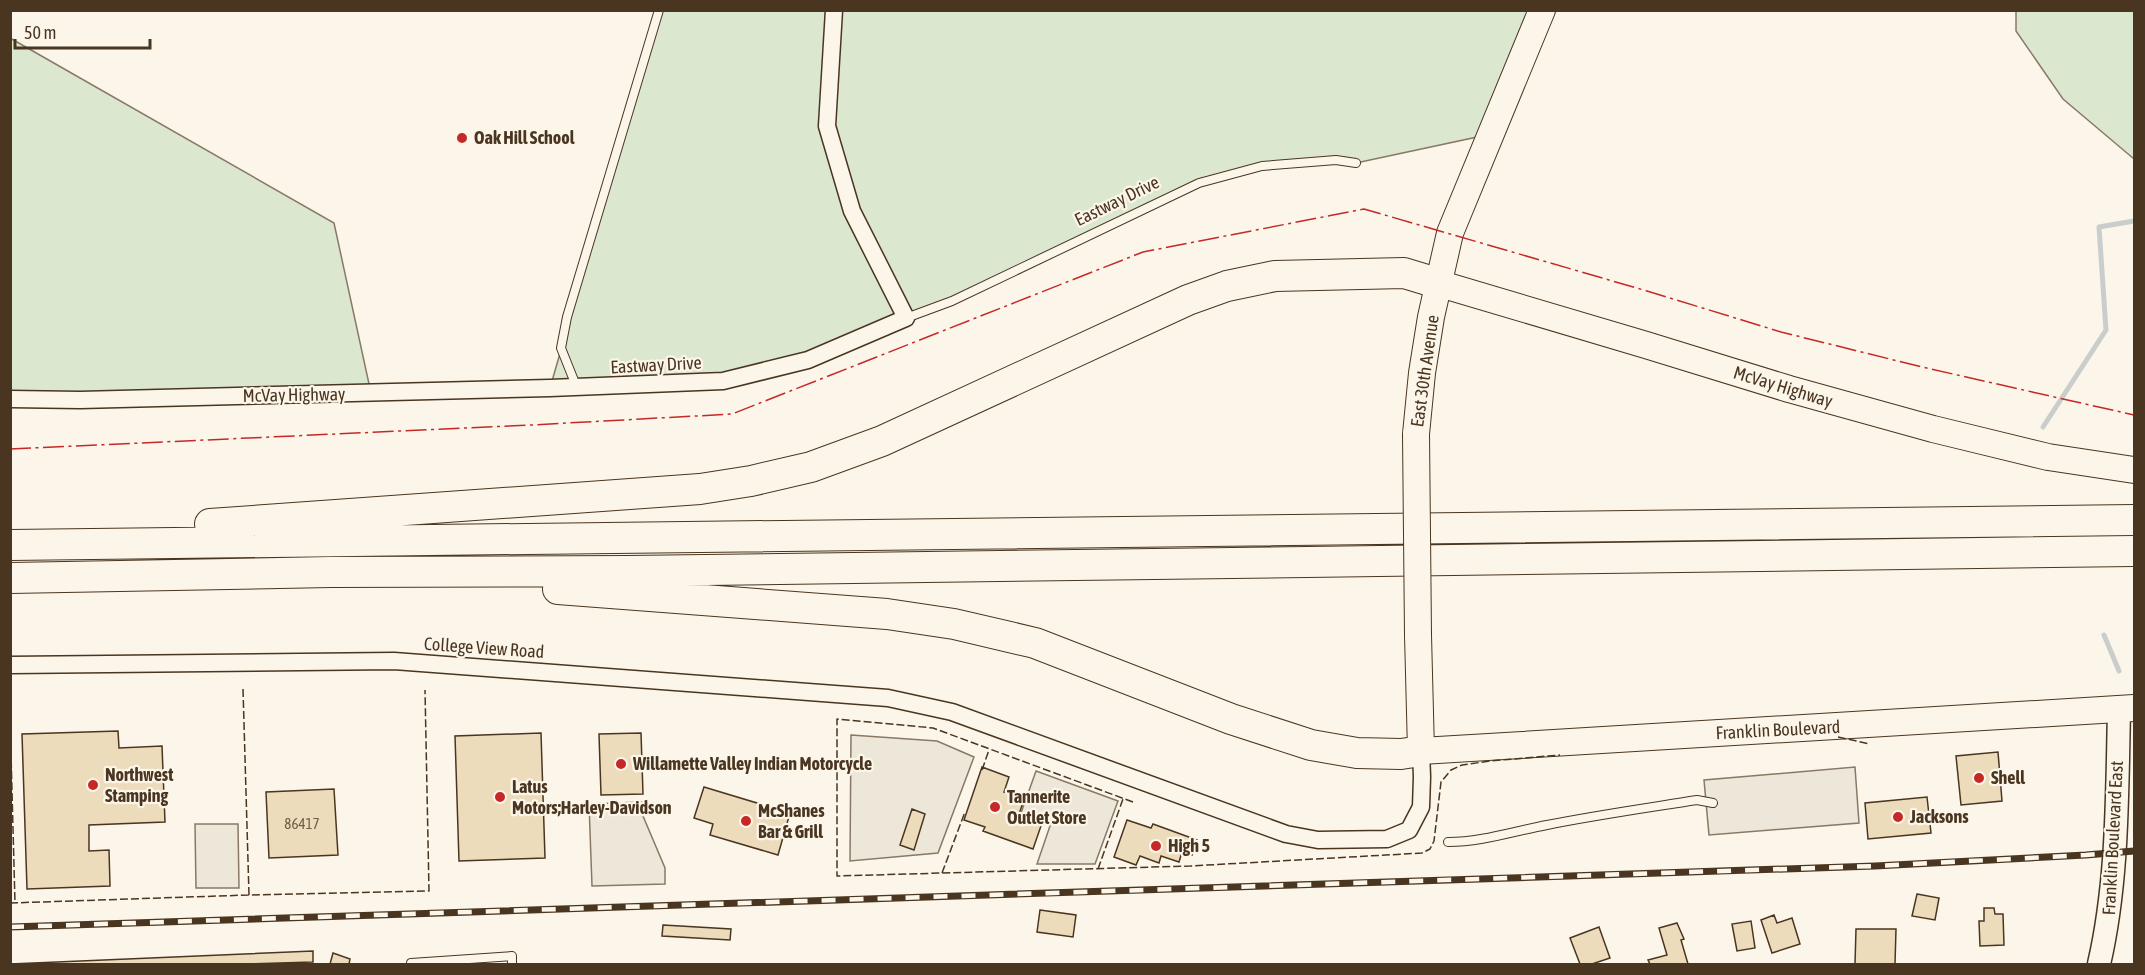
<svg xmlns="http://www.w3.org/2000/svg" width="2145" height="975" viewBox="0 0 2145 975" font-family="'Asap Condensed',sans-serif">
<rect width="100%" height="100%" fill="#fbf6e9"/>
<!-- green -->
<path fill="#dce7d0" stroke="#887966" stroke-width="1.5" d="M659 11H1542L1491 134 1356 163 1262 166 1199 183 952 301 771 369 550 388Z
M2016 11H2134V159L2063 99 2016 31Z
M10 38 334 223 371 393 11 397Z"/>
<!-- parking -->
<path fill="#ede7d9" stroke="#887966" stroke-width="1.5" d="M851 735 937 741 974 757 938 853 850 861Z
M1855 767 1859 823 1709 835 1704 780Z
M1036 771 1118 801 1095 864H1037L1051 823 1021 813Z
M642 802 643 816 665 868V884L592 886 589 804Z
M195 824H238L239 888H196Z"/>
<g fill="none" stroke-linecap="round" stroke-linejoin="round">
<!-- stream -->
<path stroke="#c9cecd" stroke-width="5" d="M2043 427 2106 330 2099 227 2134 221
M2104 635 2119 671"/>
</g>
<!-- building -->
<path fill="#ecdcbc" stroke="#4a3520" stroke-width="1.5" d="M118 731 119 748 162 746 165 822 89 825V851L109 850 110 886 27 889 22 734Z
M541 733 545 858 459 861 455 736Z
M641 733 643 794 601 795 599 734Z
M1998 752 2002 801 1961 805 1956 756Z
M982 767 1009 777 1004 792 1024 800 1019 814 1042 823 1033 849 983 831 985 827 964 820Z
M704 787 790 813 778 855 710 835 713 824 694 818Z
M334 789 338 855 269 858 266 792Z
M1927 797 1931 833 1868 839 1865 803Z
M912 809 925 814 914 850 900 845Z
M1127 820 1151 828 1153 824 1197 840 1192 855 1182 852 1179 862 1161 856 1159 863 1140 856 1136 865 1114 857Z
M1917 894 1939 898 1935 920 1912 916Z
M1984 908H1994L1995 914H2003L2004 945 1980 946 1979 921H1984Z
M1040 910 1076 915 1073 937 1037 932Z
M1774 915 1777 923 1792 918 1800 944 1772 953 1761 920Z
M1751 921 1755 948 1737 951 1732 924Z
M1677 923 1684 939 1681 940 1688 964H1650L1648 960 1667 955 1659 928Z
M663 925 731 929 730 940 662 936Z
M1599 927 1610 958 1592 964H1580L1570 938Z
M1856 929H1896L1895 964H1855Z
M313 951V962L243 964H10Z
M333 953 350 959 349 964H330Z"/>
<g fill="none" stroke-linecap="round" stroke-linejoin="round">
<!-- lane casing -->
<g stroke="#4a3520" stroke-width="10">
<path id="lane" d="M906 318 952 301 1199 183 1262 166 1336 160 1356 163
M577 388 561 348 567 317 659 10
M1448 842C1482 842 1514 831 1547 825 1597 815 1647 808 1697 800L1713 803
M411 964V963L512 956V964"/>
</g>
<!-- street casing -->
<g stroke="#4a3520" stroke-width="19">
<path id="street" d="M10 399 80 400 550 388 723 381 808 360 906 318 852 211 827 126 834 10
M10 665 394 661 888 698 952 712 1286 834 1318 840 1387 839 1409 830 1421 807 1422 777 1421 751"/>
</g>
<!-- secondary casing -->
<g stroke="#4a3520" stroke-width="25">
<path id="secondary" d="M2099 964C2118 882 2117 795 2119 710"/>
</g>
<!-- primary casing -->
<g stroke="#4a3520" stroke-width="28">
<path id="primary" d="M1437 283 1646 345 1789 389 1933 429 2048 457 2134 470
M1416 434 1422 373 1431 317 1450 233 1542 10
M1418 635 1421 751 2134 708"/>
</g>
<!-- highway casing -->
<g stroke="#4a3520" stroke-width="32">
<path id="highway" d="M210 524 700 489 751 481 811 467 882 441 1188 300 1227 286 1275 276 1404 273 1437 283
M10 545 2134 520
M10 578 331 572 627 571 2134 551
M558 589 887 614 954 624 1035 643 1231 719 1311 745 1357 753 1401 754 1421 751"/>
</g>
<!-- lane -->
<use href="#lane" stroke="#fbf6e9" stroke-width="8"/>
<!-- street -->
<use href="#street" stroke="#fbf6e9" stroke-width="16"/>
<!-- secondary -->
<use href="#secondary" stroke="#fbf6e9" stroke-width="22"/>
<!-- primary -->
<use href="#primary" stroke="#fbf6e9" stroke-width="26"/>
<!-- highway -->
<use href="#highway" stroke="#fbf6e9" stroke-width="30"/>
<!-- rail casing -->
<g stroke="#4a3520" stroke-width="7">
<path id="rail" d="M10 927 1875 866 2086 855 2134 851"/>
</g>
<!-- rail -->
<use href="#rail" stroke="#fbf6e9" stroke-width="4.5" stroke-dasharray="14" stroke-linecap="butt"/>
<!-- primary-bridge casing -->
<g stroke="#4a3520" stroke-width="28" stroke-linecap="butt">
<path id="primary-bridge" d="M1416 434 1418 635"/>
</g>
<!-- primary-bridge -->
<use href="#primary-bridge" stroke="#fbf6e9" stroke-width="26"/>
<!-- fence -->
<path stroke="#4a3520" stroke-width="1.5" stroke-dasharray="8 3" stroke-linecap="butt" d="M243 689 249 895 429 891 425 690
M10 716 15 903
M1838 737 1870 744
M982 770 989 750
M1133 802 933 728 837 719V876L1190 866 1422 853 1430 849 1434 841 1441 782 1451 770 1462 765 1490 761 1560 755
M1098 869 1123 799
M942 873 965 812
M10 903 249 895"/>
<!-- power -->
<path stroke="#c62828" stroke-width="1.5" stroke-dasharray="21 4.5 3 4.5" stroke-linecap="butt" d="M10 449 531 425 732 414 1143 252 1364 209 1647 291 1781 332 1922 367 2134 415"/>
</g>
<!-- markers -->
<g fill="#c62828" stroke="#fbf6e9" stroke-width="2">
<circle cx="462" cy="138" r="6"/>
<circle cx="621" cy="764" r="6"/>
<circle cx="1979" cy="778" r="6"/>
<circle cx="93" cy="785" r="6"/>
<circle cx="500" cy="797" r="6"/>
<circle cx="995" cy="807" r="6"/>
<circle cx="1898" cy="817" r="6"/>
<circle cx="746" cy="821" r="6"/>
<circle cx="1156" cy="846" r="6"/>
</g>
<g text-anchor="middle" stroke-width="4.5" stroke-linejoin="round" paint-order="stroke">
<!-- number labels -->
<g font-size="15" fill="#725f47">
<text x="302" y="829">86417</text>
</g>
<!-- poi labels -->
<g font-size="18" font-weight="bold" fill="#4a3520" stroke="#fbf6e9" text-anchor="start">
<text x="474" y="144">Oak Hill School</text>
<text x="633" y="770">Willamette Valley Indian Motorcycle</text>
<text x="105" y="781">Northwest<tspan x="105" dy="21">Stamping</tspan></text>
<text x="1991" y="784">Shell</text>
<text x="512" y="793">Latus<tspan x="512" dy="21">Motors;Harley-Davidson</tspan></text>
<text x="1007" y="803">Tannerite<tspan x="1007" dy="21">Outlet Store</tspan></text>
<text x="758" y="817">McShanes<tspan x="758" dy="21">Bar &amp; Grill</tspan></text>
<text x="1910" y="823">Jacksons</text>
<text x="1168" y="852">High 5</text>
</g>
<!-- street labels -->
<g font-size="18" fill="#4a3520" stroke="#fbf6e9">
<text transform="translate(1117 201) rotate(-26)" y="6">Eastway Drive</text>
<text transform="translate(656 365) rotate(-3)" y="6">Eastway Drive</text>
<text transform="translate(1425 371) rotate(-82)" y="6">East 30th Avenue</text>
<text transform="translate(1783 387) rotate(17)" y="6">McVay Highway</text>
<text transform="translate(294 395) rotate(-1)" y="6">McVay Highway</text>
<text transform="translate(484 648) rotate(4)" y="6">College View Road</text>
<text transform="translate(1778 730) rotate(-3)" y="6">Franklin Boulevard</text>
<text transform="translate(2113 838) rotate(-87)" y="6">Franklin Boulevard East</text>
</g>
</g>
<!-- border -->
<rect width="2145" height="975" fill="none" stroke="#4a3520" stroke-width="24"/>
<!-- scale -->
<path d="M15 39v9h135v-9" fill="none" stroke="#4a3520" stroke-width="3"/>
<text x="24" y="39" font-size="18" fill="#4a3520" stroke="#fbf6e9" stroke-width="4.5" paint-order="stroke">50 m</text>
</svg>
